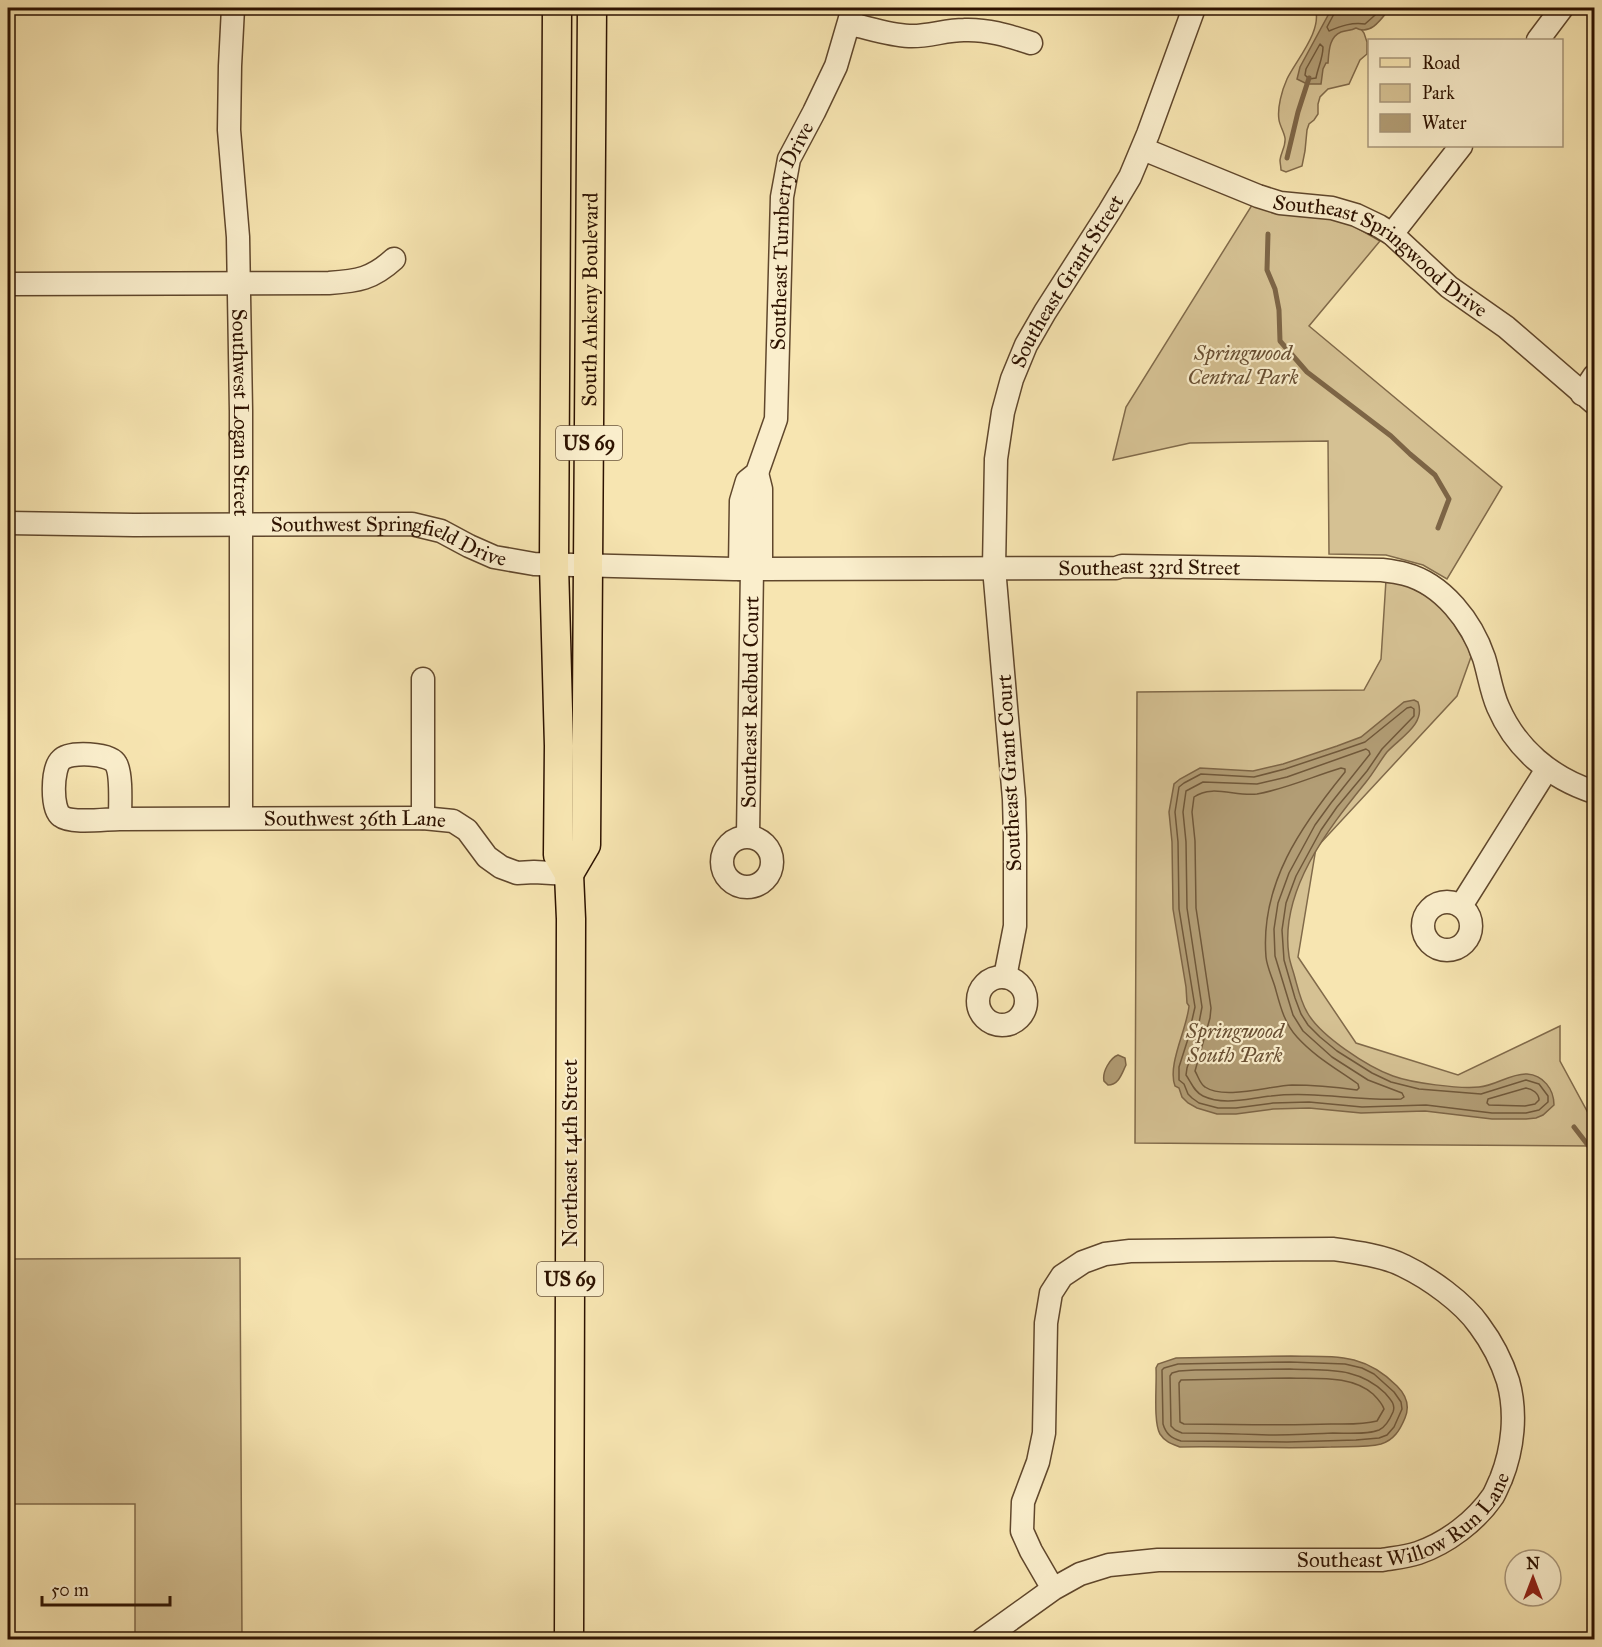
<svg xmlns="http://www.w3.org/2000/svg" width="1602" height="1647" viewBox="0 0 1602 1647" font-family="'IM FELL Great Primer',serif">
<rect width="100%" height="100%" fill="#f7e5b1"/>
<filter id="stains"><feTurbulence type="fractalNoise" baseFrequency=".00333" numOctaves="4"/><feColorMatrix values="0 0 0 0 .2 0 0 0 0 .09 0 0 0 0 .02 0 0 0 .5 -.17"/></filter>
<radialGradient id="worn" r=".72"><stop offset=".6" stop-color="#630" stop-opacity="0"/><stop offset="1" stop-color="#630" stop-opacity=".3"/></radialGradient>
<!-- green -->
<path fill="#d5c193" stroke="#816a4a" stroke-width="1.5" d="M1315 8H1345L1364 33 1367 42V54L1360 60 1349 84 1328 89 1320 97 1318 104V114L1314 120 1309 124 1307 130 1305 151 1302 166 1286 172 1281 170C1281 167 1280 163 1280 160 1281 152 1286 146 1285 138 1284 132 1280 126 1279 120 1277 108 1282 90 1287 79 1297 59 1323 30 1315 8Z
M1252 205 1335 220 1352 225 1380 241 1309 326 1502 487 1447 579 1423 565 1386 555 1329 554 1328 441 1190 443 1113 460 1126 407Z
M1386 580 1408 586 1432 599 1447 613 1468 647 1471 657 1457 696 1316 848 1298 957 1356 1043 1458 1075 1560 1026V1061L1594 1124V1146L1135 1143 1137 692 1364 690 1381 659Z
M240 1258 242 1639H135V1504H8V1259Z"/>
<!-- water -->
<path fill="#b29d75" stroke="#7d6546" stroke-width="1.5" d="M1332 8H1390C1382 18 1371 36 1356 28 1351 31 1347 30 1341 32 1329 37 1329 51 1328 63H1326L1323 69 1321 84H1307L1297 79 1300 67Z
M1414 700 1418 702C1426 724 1401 737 1387 752 1380 761 1374 772 1366 782 1328 829 1279 891 1289 956 1290 963 1293 970 1295 978 1298 989 1301 1002 1307 1012 1320 1036 1368 1067 1393 1076 1412 1083 1459 1089 1479 1087 1495 1086 1511 1073 1527 1074 1543 1075 1554 1089 1554 1105L1543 1115 1536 1118 1526 1119H1492L1425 1111 1361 1113 1309 1108 1273 1109 1236 1114H1217L1197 1108 1188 1103 1182 1097 1179 1088 1175 1086C1167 1065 1187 1029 1189 1006L1187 1003 1186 987 1173 909 1172 842 1169 812 1174 784 1180 779 1200 768 1253 771 1283 764 1337 746 1361 737 1404 702Z
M1118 1055 1125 1058 1126 1065C1122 1073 1119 1085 1108 1085L1104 1081C1102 1072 1110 1058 1118 1055Z
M1291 1356C1334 1357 1363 1352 1397 1386 1406 1395 1410 1406 1405 1418 1400 1430 1394 1440 1381 1444 1365 1448 1347 1446 1331 1447 1280 1449 1230 1446 1180 1447 1172 1444 1165 1442 1160 1434 1153 1422 1157 1384 1156 1368L1158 1364 1176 1358Z"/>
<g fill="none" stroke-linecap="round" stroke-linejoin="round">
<!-- shore -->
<path stroke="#70583a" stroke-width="1.5" d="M1336 8 1335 12 1327 27 1329 31C1341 26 1352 22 1365 24L1383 8
M1320 44 1323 47C1323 58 1318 67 1316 78L1309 79 1305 75 1306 69Z
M1411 707 1414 709V716L1382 749 1367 771 1337 807 1321 830 1296 876 1286 903 1282 930 1284 960 1295 998 1301 1014 1308 1025 1320 1037 1337 1051 1372 1073 1391 1082 1419 1089 1481 1094 1526 1080 1539 1084 1548 1096V1102L1539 1110 1526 1113H1492L1426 1105 1362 1107 1309 1102 1273 1103 1236 1108H1218L1199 1103 1192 1098 1188 1094 1184 1084 1179 1080V1067L1187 1042 1195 1007 1179 909 1178 842 1175 812 1179 787 1184 783 1201 774 1254 777 1285 769 1339 751 1365 742 1407 708Z
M1366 749 1369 751 1370 754 1331 803 1315 825 1289 873 1278 903 1274 929 1275 956 1293 1015 1303 1031 1332 1057 1368 1080 1402 1093 1404 1097 1401 1099C1357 1101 1315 1091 1271 1096 1249 1098 1224 1106 1203 1096 1194 1092 1191 1082 1186 1075L1187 1068 1195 1044 1202 1007 1187 908 1186 842 1183 812 1186 791 1203 782 1257 784 1287 777Z
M1341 768 1345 769V772C1301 826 1260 884 1266 957 1267 967 1272 977 1275 987 1280 1005 1284 1023 1297 1037 1315 1057 1337 1069 1358 1084L1359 1088 1357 1090C1335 1087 1314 1085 1292 1085 1269 1086 1224 1100 1205 1087 1200 1084 1198 1076 1195 1071L1210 1018 1211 1008 1196 908 1195 841 1192 812 1194 797C1212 784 1236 797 1257 794 1286 789 1314 776 1341 768Z
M1526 1088C1532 1089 1539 1093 1539 1100L1535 1104 1525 1106 1489 1105 1487 1103 1488 1099Z
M1290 1362 1345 1364 1362 1368 1374 1374 1394 1392 1401 1402 1402 1409 1394 1427 1387 1435 1379 1438 1356 1440 1287 1442 1181 1441C1171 1438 1166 1434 1163 1424L1162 1370 1164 1368 1178 1364Z
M1290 1369C1327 1371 1357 1366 1385 1393 1390 1399 1396 1404 1393 1412 1390 1419 1386 1427 1379 1430 1365 1435 1348 1433 1333 1433 1312 1434 1291 1435 1269 1435 1240 1434 1211 1433 1182 1433L1175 1430 1171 1426 1170 1376 1172 1373 1179 1371 1195 1370Z
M1290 1378C1318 1379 1351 1375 1373 1394 1378 1399 1382 1403 1384 1409L1377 1421C1362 1425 1346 1424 1331 1424 1281 1426 1233 1424 1184 1424L1180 1422 1179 1383 1181 1380Z"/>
<!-- stream -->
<path stroke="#7d6546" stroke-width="5" d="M1287 158 1298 112 1309 78
M1268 234 1267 270 1275 289 1279 310 1280 341 1307 372 1391 436 1410 454 1435 475 1449 499 1438 528
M1574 1127 1594 1153"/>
<!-- minor casing -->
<g stroke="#60472c" stroke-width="25">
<g id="minor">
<path id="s1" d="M233 8 230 66 229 130 238 237 241 411V818"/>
<path d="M850 24C869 28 889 35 909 36 928 37 945 30 964 30 988 29 1009 36 1031 43"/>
<path d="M1538 40 1562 8"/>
<path id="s2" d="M1143 149 1258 196 1280 203 1332 208 1356 215 1379 226 1392 234 1449 287 1506 327 1594 403"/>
<path d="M1392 234 1461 146"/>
<path d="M8 284 329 283C358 281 372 279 394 259"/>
<path d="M1582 394 1594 376"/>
<path d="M757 473 761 489V569"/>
<path id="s3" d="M8 523 134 525 412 524 441 531 469 546 494 557 534 564 734 569 1116 568 1122 566 1382 570C1390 571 1398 572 1405 574 1443 584 1472 622 1484 658 1489 674 1491 691 1498 707 1516 749 1551 778 1594 792"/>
<path id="s4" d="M740 569 741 501 747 481 757 473 776 419 782 197 789 159 814 112 836 66 853 8"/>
<path d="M423 679V818"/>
<path id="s5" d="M120 819C106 819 71 824 61 816 51 809 52 768 61 760 69 751 111 753 116 764 122 774 120 806 120 819L423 818 453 821 467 830 487 857 501 867 517 873 534 872 569 874"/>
<path id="s6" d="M748 836 752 569"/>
<circle cx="747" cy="862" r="25"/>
<circle cx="1447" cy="926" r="24"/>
<path d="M1461 906 1547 769"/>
<path id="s7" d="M1005 977 1015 926V835L1014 799 994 568 996 459 1003 412 1012 379 1026 345 1045 312 1109 212 1130 177 1148 134 1194 8"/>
<circle cx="1002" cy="1001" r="24"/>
<path id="s8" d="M982 1640 1053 1589 1080 1574 1109 1565 1158 1560H1382C1393 1558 1406 1557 1418 1553 1447 1543 1476 1521 1493 1496 1496 1491 1498 1485 1501 1479 1513 1449 1517 1413 1508 1381 1502 1362 1491 1341 1479 1325 1463 1302 1429 1278 1404 1266 1385 1256 1355 1252 1333 1249L1130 1251 1105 1254 1083 1262 1062 1276 1051 1293 1046 1323 1044 1433 1038 1462 1023 1502 1022 1531 1031 1551 1053 1589"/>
</g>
</g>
<!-- major casing -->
<g stroke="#2d1200" stroke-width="31">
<g id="major">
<path d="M557 8 554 565 559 746 558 855 569 874 571 919 569 1640"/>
<path id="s9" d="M569 874 586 845 592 8"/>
</g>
</g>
<!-- minor -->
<use href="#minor" stroke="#faeecc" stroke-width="22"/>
<!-- major -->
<use href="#major" stroke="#f7e5b1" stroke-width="28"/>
</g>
<g text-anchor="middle" stroke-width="4.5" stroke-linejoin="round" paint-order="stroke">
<!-- shield labels -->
<g fill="#faeecc" stroke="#6a543d" stroke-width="1.5">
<rect x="556" y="426" width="66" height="34" rx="4.5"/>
<rect x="537" y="1262" width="66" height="34" rx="4.5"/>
</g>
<g font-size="20" font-weight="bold" fill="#2d1200">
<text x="589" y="450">US 69</text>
<text x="570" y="1286">US 69</text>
</g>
<!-- street labels -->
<g font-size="21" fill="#2d1200" stroke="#faeecc">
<text dy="7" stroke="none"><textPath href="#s4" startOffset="344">Southeast Turnberry Drive</textPath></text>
<text dy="7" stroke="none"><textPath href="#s2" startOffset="264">Southeast Springwood Drive</textPath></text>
<text dy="7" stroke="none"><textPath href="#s7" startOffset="714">Southeast Grant Street</textPath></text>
<text dy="7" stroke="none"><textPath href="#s9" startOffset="579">South Ankeny Boulevard</textPath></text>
<text dy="7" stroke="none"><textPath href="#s1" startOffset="405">Southwest Logan Street</textPath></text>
<text dy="7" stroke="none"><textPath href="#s3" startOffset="384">Southwest Springfield Drive</textPath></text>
<text dy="7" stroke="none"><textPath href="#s3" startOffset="1149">Southeast 33rd Street</textPath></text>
<text dy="7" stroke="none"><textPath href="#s6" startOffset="134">Southeast Redbud Court</textPath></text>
<text transform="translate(1009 773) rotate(-93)" y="7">Southeast Grant Court</text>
<text dy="7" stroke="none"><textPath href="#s5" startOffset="468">Southwest 36th Lane</textPath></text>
<text transform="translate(570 1153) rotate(-90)" y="7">Northeast 14th Street</text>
<text dy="7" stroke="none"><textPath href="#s8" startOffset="458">Southeast Willow Run Lane</textPath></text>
</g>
<!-- park labels -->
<g font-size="21" font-style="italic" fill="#684f33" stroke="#faeecc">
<text x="1243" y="360">Springwood<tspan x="1243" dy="24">Central Park</tspan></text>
<text x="1235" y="1038">Springwood<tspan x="1235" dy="24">South Park</tspan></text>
</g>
</g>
<!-- margin -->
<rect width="1602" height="1647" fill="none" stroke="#f7e5b1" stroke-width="30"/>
<rect x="9" y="9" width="1584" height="1629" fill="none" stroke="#2d1200" stroke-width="3"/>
<rect x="15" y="15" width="1572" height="1617" fill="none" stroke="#2d1200" stroke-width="1.5"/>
<!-- legend -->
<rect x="1368" y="39" width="195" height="108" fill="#faeecc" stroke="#a8967a" stroke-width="1.5"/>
<rect x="1380" y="58" width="30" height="9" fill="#f7e5b1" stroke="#a8967a" stroke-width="1.5"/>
<text x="1422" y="69" font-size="18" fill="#2d1200">Road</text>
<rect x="1380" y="84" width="30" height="18" fill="#d5c193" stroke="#a8967a" stroke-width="1.5"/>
<text x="1422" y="99" font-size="18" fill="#2d1200">Park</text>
<rect x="1380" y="114" width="30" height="18" fill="#b29d75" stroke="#a8967a" stroke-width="1.5"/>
<text x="1422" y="129" font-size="18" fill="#2d1200">Water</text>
<!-- north arrow -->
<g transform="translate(1533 1578)"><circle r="28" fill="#faeecc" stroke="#a8967a" stroke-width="1.5"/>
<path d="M0-4.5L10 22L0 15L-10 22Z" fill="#8f2418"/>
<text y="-9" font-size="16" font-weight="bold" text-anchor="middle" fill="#2d1200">N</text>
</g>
<!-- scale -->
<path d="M42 1596v9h128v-9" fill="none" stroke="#2d1200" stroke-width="3"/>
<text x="51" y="1596" font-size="18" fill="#2d1200" stroke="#faeecc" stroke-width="4.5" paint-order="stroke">50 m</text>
<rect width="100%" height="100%" filter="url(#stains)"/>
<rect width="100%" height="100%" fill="url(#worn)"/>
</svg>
